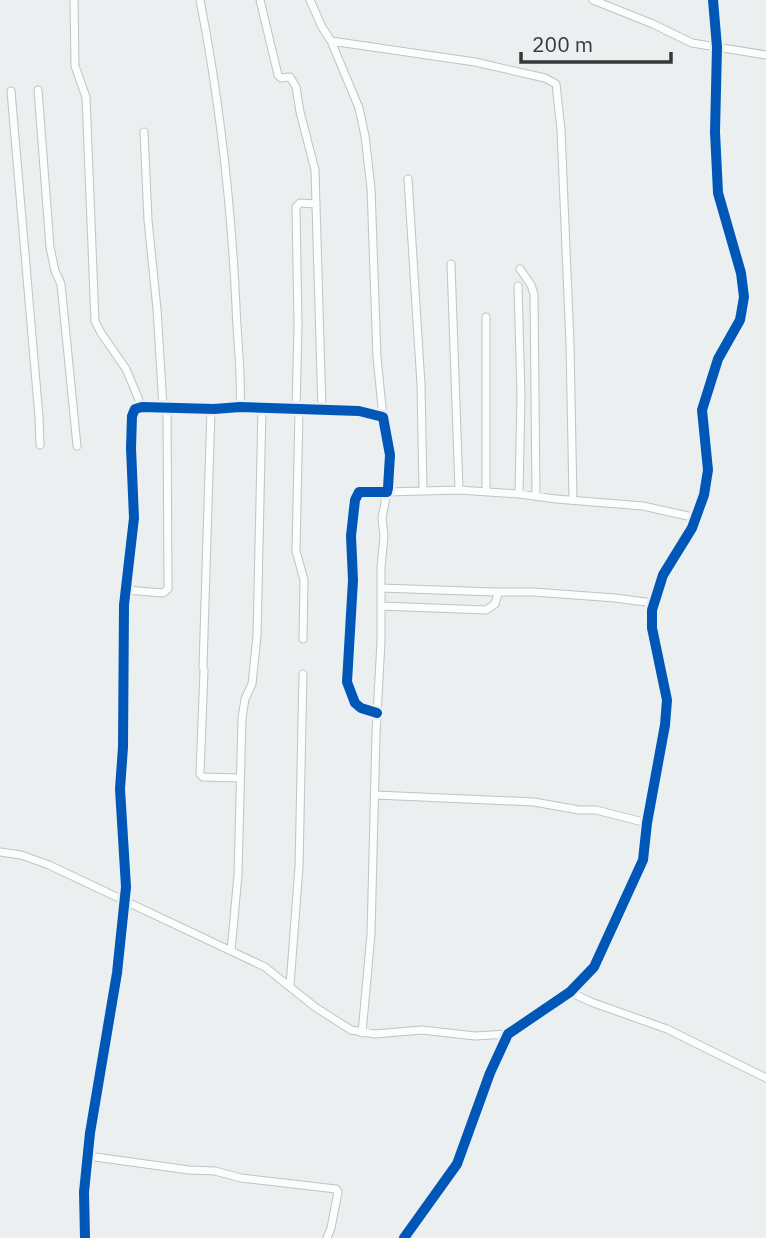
<svg xmlns="http://www.w3.org/2000/svg" width="766" height="1238" viewBox="0 0 766 1238" font-family="'IBM Plex Sans',sans-serif">
<rect width="100%" height="100%" fill="#ebeff0"/>
<g fill="none" stroke-linecap="round" stroke-linejoin="round">
<!-- minor casing -->
<g stroke="#c0c3c4" stroke-width="9">
<path id="minor" d="M74 0 75 66 86 97 95 321 101 333 126 369 142 407
M200 0C220 102 231 202 236 306 237 339 242 374 240 407
M260 0 278 75 281 78 290 77 296 87 300 112 315 170 322 411
M310 0 322 27 331 41 475 62 545 78 556 84 561 130 570 344 573 500
M593 0 653 24 692 43 766 55
M331 41 359 108 365 136 371 188 377 357 383 417
M38 90 50 247 55 271 61 284 77 446
M11 91 39 417 40 445
M144 132 148 220 157 309 163 407
M408 179 421 384 423 490
M451 264 459 490
M520 269 531 285 534 294 536 496
M518 286 521 395 519 494
M486 317V492
M296 410 298 325 296 207 300 203 316 204
M299 410 296 551 304 580 303 639
M126 590 163 593 168 589 167 407
M496 592H534L615 598 653 603
M381 606 486 610 495 604 498 594 495 592 381 588
M203 667 211 409
M204 670 200 774 203 777 240 778
M376 795 534 802 579 810H596L647 823
M0 852 21 855 49 865 265 967 315 1007 351 1030 375 1034 422 1030 475 1036 508 1034
M231 951 238 875 242 718 245 699 252 684 257 636 262 408
M290 985 299 867 303 674
M570 992 591 1002 667 1029 766 1078
M362 1033 371 934 376 734 381 641V568L384 536 382 518 387 492 459 490 519 494 556 499 643 506 697 518
M88 1156 189 1170 215 1171 241 1178 336 1189 338 1192 331 1228 327 1238
M85 1238 84 1192 90 1133 117 973 126 887 120 789 123 747 124 605 134 518 131 448 132 416 135 409 142 407 214 409 240 407 359 411 383 417 390 455 388 488 387 492H359L355 500 351 536 353 580 347 682 355 703 361 708 377 713
M404 1238 457 1164 490 1073 508 1034 570 992 594 967 643 860 647 823 665 725 667 700 652 628V610L663 575 692 528 704 495 708 470 702 410 718 359 740 320 744 297 741 273 718 193 715 132 717 47 713 0"/>
</g>
<!-- minor -->
<use href="#minor" stroke="#fcfdfd" stroke-width="7"/>
<!-- cycleway casing -->
<g stroke="#eaf0f1" stroke-width="15">
<path id="cycleway" d="M85 1238 84 1192 90 1133 117 973 126 887 120 789 123 747 124 605 134 518 131 448 132 416 135 409 142 407 214 409 240 407 359 411 383 417 390 455 388 488 387 492H359L355 500 351 536 353 580 347 682 355 703 361 708 377 713
M404 1238 457 1164 490 1073 508 1034 570 992 594 967 643 860 647 823 665 725 667 700 652 628V610L663 575 692 528 704 495 708 470 702 410 718 359 740 320 744 297 741 273 718 193 715 132 717 47 713 0"/>
</g>
<!-- cycleway -->
<use href="#cycleway" stroke="#0057b8" stroke-width="10"/>
</g>
<!-- scale -->
<path d="M521 52v10h150v-10" fill="none" stroke="#363838" stroke-width="3.5"/>
<text x="532" y="52" font-size="21" fill="#363838" stroke="#eaf0f1" stroke-width="5" paint-order="stroke">200 m</text>
</svg>
